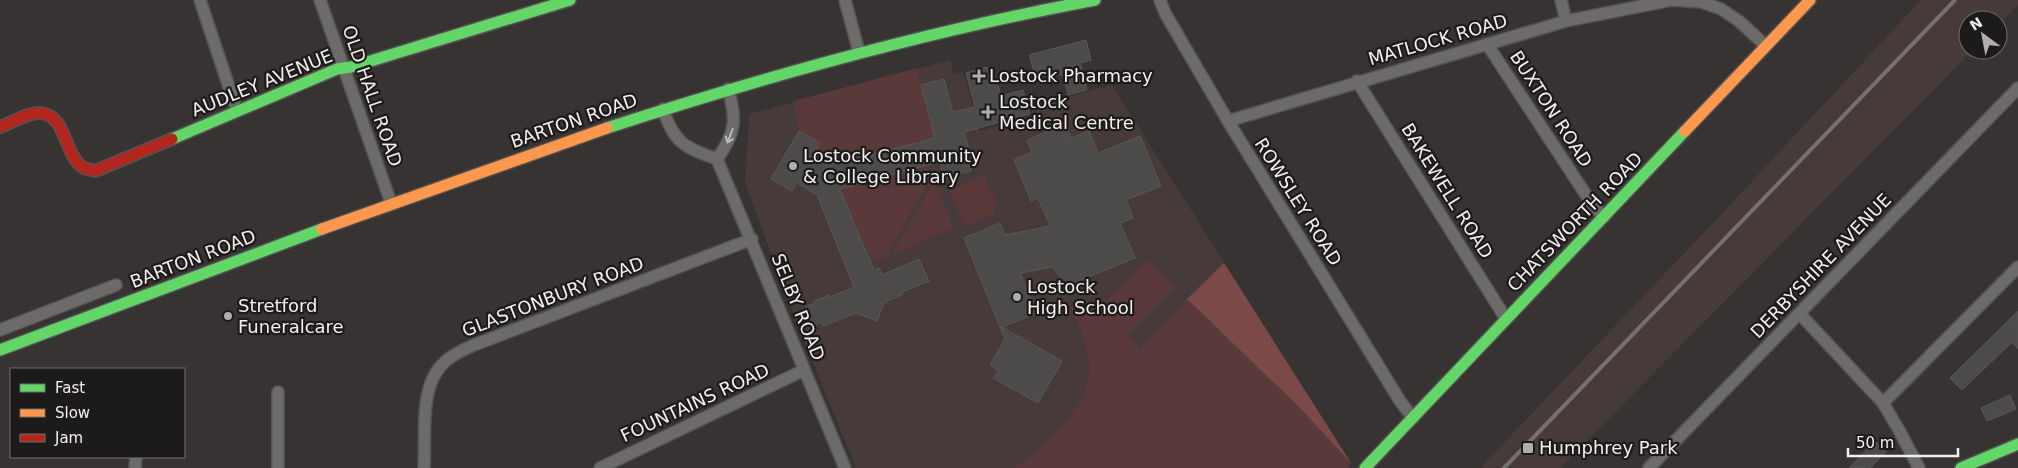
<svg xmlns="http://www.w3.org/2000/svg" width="2018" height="468" viewBox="0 0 2018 468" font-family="'DejaVu Sans',sans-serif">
<rect width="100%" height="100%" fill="#373333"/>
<!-- built -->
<path fill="#473a3a" d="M1921 0H2018V5L1998 25V20H1968V50H1973L1560 468H1480L1713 223Z
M950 60 954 74 963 72 980 131 1033 116 1031 107 1112 85 1351 463 1347 468H856L800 331 745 183 749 114Z"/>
<!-- green -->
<path fill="#593939" d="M917 68 935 138 835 164 815 152 820 143 799 131 794 101Z
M929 167 932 176 886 257 873 263 846 201 839 203 836 196 846 179 853 178 855 187Z
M984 175 997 205 993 215 965 226 949 190Z
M934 181 954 228 892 255Z
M1147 260 1175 287 1128 334 1140 348 1187 299 1297 405 1351 463 1347 468H1013C1044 449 1086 411 1089 372 1091 349 1079 326 1070 306L1100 307Z"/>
<!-- forest -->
<path fill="#7c4949" d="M1224 263 1351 463 1297 405 1187 299Z"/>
<!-- building -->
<path fill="#4d4a4a" stroke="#5a5757" d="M1086 40 1091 60 1080 63 1087 90 1068 95 1063 76 1052 70 1035 75 1029 55Z
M987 67 992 84 997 82 1001 96 1023 90 1030 114 964 132 970 154 966 155 971 171 944 178 940 162 840 189 874 270 879 268 882 275 919 259 929 281 902 292 903 294 884 303 877 321 856 313 823 326 822 322 812 326 805 307 815 303 814 301 830 295V297L854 287 817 195 797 183 792 191 771 179 799 131 820 143 815 152 835 164 935 138 921 85 944 79 953 112 975 107 966 73Z
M1065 124 1071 138 1089 131 1098 153 1140 136 1161 186 1126 200 1133 218 1120 223 1135 258 1066 286 1053 267 1020 273 1037 313 1002 327 1062 361 1038 403 993 378 998 370 990 365 1005 339 964 238 1000 223 1005 235 1050 226 1038 198 1031 201 1014 160 1032 152 1027 140Z
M2018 311V349L2012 342 1962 390 1950 378Z
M2010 395 2016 409 1987 421 1981 408Z
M1875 441 1886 452 1870 468H1849Z"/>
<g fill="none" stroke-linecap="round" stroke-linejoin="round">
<!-- street casing -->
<g stroke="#545252" stroke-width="14">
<path id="street" d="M200 0 237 111
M320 0 391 203
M845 0 859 52
M1160 0 1165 13 1228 121 1400 401 1413 418
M1561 0 1566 21
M1487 44 1592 204 1604 217
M1357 81 1506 319
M663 109C674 143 685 148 717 159 736 133 737 119 728 89
M1228 121 1566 21 1672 0 1701 2 1721 9 1739 21 1766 46
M717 159 845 468
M1800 314 1883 403 1899 430 1919 468
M0 330 116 285
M1883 403 2018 267
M135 468 136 457
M278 468V392
M424 468C426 437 419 390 441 366 449 356 462 350 474 345L752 239
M600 468 804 370
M1649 468 2018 88"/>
</g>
<!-- fast casing -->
<g stroke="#545252" stroke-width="14">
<path id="fast" d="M607 128C767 76 929 31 1095 0
M172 139 337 69 351 67 570 0
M0 350 322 229
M1365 468 1685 131
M1961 468 2018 444"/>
</g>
<!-- slow casing -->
<g stroke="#545252" stroke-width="14">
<path id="slow" d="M1685 131 1810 0
M322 229 607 128"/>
</g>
<!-- jam casing -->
<g stroke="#545252" stroke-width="14">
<path id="jam" d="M0 127C12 123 27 112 40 113 68 115 63 156 84 168 87 169 92 170 95 171L172 139"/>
</g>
<!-- street -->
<use href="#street" stroke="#6d6b6a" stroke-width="11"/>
<!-- fast -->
<use href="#fast" stroke="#63d668" stroke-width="11"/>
<!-- slow -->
<use href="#slow" stroke="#ff974d" stroke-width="11"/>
<!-- jam -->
<use href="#jam" stroke="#b3261e" stroke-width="11"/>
<!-- rail -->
<path stroke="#737070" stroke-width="4" d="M1504 468 1955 0"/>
</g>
<!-- one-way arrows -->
<defs><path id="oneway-shaft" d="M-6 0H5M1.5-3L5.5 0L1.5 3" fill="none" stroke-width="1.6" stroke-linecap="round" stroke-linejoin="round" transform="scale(1.25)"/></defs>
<use stroke="#bdbaba" href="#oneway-shaft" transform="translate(730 136) rotate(111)"/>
<!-- markers -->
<g fill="#b1adad" stroke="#1d1a1a" stroke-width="2">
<path d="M976.5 68.5h5v5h5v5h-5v5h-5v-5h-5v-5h5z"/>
<path d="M985.5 104.5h5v5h5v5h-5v5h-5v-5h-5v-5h5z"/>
<circle cx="793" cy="166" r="5"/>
<circle cx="1017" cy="297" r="5"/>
<circle cx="228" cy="316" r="5"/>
<rect x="1522" y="442" width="12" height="12" rx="2.5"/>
</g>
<g text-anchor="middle" stroke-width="4.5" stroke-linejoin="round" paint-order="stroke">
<!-- street labels -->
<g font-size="18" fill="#f3efef" stroke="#1d1a1a">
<text transform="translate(1438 40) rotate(-16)" y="6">MATLOCK ROAD</text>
<text transform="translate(262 83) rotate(-22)" y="6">AUDLEY AVENUE</text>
<text transform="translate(372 96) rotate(71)" y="6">OLD HALL ROAD</text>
<text transform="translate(1551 109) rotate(57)" y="6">BUXTON ROAD</text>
<text transform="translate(574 121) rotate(-19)" y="6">BARTON ROAD</text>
<text transform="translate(1447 191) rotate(58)" y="6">BAKEWELL ROAD</text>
<text transform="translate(1298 202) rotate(58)" y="6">ROWSLEY ROAD</text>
<text transform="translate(1575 222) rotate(-46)" y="6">CHATSWORTH ROAD</text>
<text transform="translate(193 259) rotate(-21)" y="6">BARTON ROAD</text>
<text transform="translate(1821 266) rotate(-46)" y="6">DERBYSHIRE AVENUE</text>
<text transform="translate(553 297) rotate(-21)" y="6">GLASTONBURY ROAD</text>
<text transform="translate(798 307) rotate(68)" y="6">SELBY ROAD</text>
<text transform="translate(695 403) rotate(-25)" y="6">FOUNTAINS ROAD</text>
</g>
<!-- poi labels -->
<g font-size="18" fill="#f3efef" stroke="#1d1a1a" text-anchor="start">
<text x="989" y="82">Lostock Pharmacy</text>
<text x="999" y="108">Lostock<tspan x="999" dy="21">Medical Centre</tspan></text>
<text x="803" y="162">Lostock Community<tspan x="803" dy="21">&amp; College Library</tspan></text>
<text x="1027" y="293">Lostock<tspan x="1027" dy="21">High School</tspan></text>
<text x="238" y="312">Stretford<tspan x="238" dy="21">Funeralcare</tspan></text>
<text x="1539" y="454">Humphrey Park</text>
</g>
</g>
<!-- legend -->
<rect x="10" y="368" width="175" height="90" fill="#1d1a1a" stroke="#736f6f"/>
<rect x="20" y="384" width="25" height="8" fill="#63d668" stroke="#736f6f"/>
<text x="55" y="393" font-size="15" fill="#f3efef">Fast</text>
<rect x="20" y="409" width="25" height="8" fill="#ff974d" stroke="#736f6f"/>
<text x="55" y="418" font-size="15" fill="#f3efef">Slow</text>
<rect x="20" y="434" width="25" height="8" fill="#b3261e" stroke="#736f6f"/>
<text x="55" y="443" font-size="15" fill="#f3efef">Jam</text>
<!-- north arrow -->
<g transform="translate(1983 35) rotate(328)"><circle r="24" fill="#1d1a1a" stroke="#736f6f"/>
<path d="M0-4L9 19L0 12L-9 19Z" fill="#b1adad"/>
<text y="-8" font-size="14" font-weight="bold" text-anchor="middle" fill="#f3efef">N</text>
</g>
<!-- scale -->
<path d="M1848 448v8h110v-8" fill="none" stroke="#f3efef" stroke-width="2.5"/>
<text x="1856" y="448" font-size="15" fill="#f3efef" stroke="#1d1a1a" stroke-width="4" paint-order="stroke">50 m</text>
</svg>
